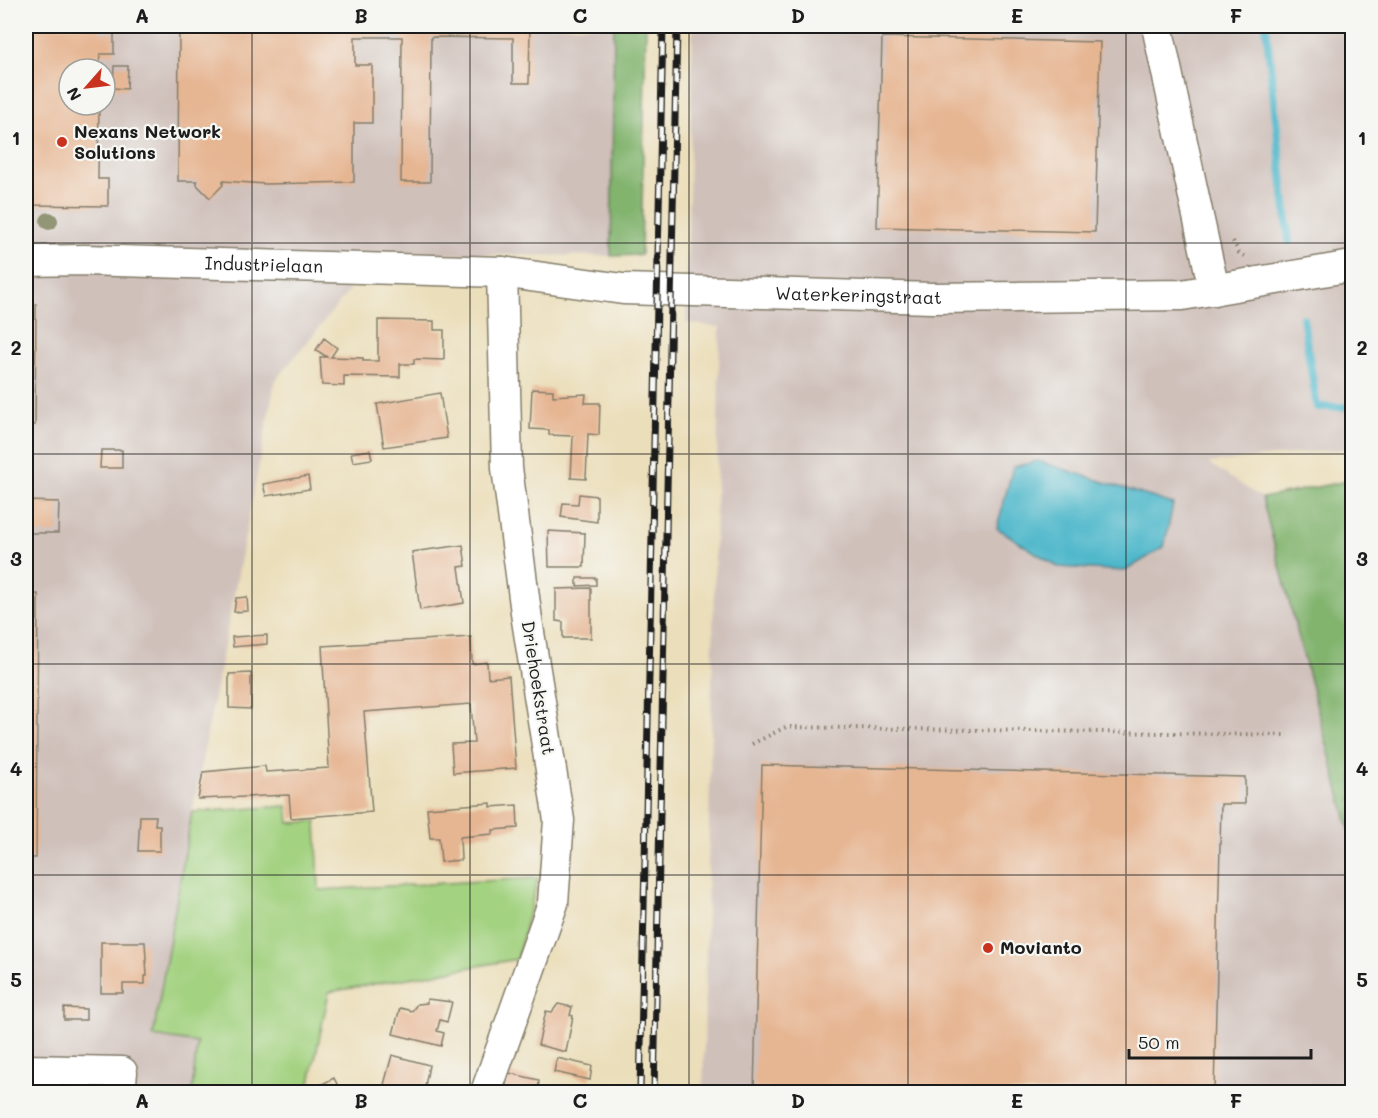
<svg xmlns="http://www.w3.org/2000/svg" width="1378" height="1118" viewBox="0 0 1378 1118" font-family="Mali,sans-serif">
<rect width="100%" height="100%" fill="#f6f6f2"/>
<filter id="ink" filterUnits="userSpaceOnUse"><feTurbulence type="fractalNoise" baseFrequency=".0167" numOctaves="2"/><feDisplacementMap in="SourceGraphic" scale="12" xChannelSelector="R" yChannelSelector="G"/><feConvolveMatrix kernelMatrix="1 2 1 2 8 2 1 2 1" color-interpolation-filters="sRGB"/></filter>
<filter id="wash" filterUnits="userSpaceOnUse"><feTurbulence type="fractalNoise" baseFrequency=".008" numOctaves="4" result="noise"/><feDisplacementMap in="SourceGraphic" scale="24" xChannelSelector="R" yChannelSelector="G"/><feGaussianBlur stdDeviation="1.35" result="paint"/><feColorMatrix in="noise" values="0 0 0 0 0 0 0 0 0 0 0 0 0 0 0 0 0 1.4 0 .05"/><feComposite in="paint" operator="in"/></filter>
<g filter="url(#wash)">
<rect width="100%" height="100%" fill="#ebdeba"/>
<!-- industrial -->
<path fill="#cfc0ba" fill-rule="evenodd" d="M26 26H614L611 256 351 253 349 291 275 381 192 812 153 1036 197 1043 192 1092H26ZM69 69H105V105H69Z
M693 26H1352V448L1208 463 1262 498 1352 840V1092H703L720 327 686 323Z"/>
<!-- green -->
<path fill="#a3d280" stroke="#60774e" stroke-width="1.5" d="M287 806 289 823 316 821 319 890 538 878 517 959 329 992 308 1092H192L197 1043 153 1036 192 812Z"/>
<!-- forest -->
<path fill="#82b46e" stroke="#4f6845" stroke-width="1.5" d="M614 26H646L641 255 611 256Z
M1352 480V840L1262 498Z"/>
<!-- water -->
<path fill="#4db7ca" stroke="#346a73" stroke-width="1.5" d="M1038 461 1173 504 1164 547 1125 571 1058 567 997 528 1013 467Z"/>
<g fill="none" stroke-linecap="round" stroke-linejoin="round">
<!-- stream -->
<path stroke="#4db7ca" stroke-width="8" d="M1266 26 1289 241
M1303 318 1317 407H1352"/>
</g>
<g id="blocks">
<!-- building -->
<path fill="#e6b592" d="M26 26H100V33H114V54H100L99 69H69V105H99L98 179H108V206L26 205Z
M179 26H530L529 83H513V38L431 37 430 182H401L402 37H355V65H372V123H354V182L266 184 223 181V185L210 198 197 185V181H178Z
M882 37 1100 42 1095 232 877 227Z
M114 66H128L127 89 113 88Z
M26 304H36L35 425H26Z
M378 320 434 321V330H444V360L414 359V364H400V377L344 376V386L322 385 320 357H327L316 350 324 338 337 348 331 357 363 358V361H378Z
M532 389 553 390V396L586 394 585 403H600L599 435 588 434 586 479 571 478 573 436 549 435V430L530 429Z
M440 393 447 438 384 447 377 404Z
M101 450H122V468H100Z
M370 450 372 459 353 462 351 453Z
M308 476 310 489 266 496 263 484Z
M579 494 597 496V522L561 517 563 503 578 504Z
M26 501 59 502 58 533H26Z
M548 531 585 533 584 567H549Z
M463 545 466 566 459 567 464 603 420 610 412 552Z
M577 578H596V585L577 586Z
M591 588V638H563V622L556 621V589Z
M26 594H38L36 858H26Z
M247 597 248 611 234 612 236 598Z
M267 635V644L233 647 232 637Z
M471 637 472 664 487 662 488 678 509 676 516 768 453 773 451 744 474 743 471 704 364 712 372 812 291 818 289 795 198 799 203 772 265 766 266 772 329 768 322 646Z
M251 673V709L229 708V674Z
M762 765 1245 777V804H1221L1214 1092H754Z
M491 803V807L517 805 518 828 493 830V834L460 837 461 860 441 862 439 838H430L427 808Z
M140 816H156L155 825H160V851H138Z
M101 942H145L147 976H145V984H123V993H101Z
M427 999 452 1002 447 1022 440 1020 437 1031 444 1033 441 1046 393 1034 400 1008 412 1011 417 1004 427 1003Z
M558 1004 572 1007 570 1015 573 1016 566 1052 538 1045 546 1011 552 1012Z
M64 1008 86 1009V1020H64Z
M392 1055 429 1065 424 1092H382Z
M557 1058 592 1066 590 1080 554 1072Z
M509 1073 539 1080 538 1092H504Z
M334 1078 340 1090 326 1092 322 1084Z
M26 1089H101V1092H26Z
M353 1089 367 1092H352Z"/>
</g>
</g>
<g filter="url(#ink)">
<use href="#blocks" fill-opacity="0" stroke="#847d6b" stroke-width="1.5"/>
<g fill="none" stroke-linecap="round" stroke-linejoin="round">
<!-- minor casing -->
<g stroke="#847d6b" stroke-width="33">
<g id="minor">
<path d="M1157 26 1214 290"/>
<path id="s1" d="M26 261 84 260 502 272 623 289 932 298 1182 295 1352 266"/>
<path d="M26 1070 122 1072 120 1092"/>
<path d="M486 1092 553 903 559 820 527 620 507 468 502 272"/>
</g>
</g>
<!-- path -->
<path stroke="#847d6b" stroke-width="4" stroke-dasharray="1.5 4.5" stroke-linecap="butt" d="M1233 241 1239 253 1244 256
M752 744 786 727 1288 735"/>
<!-- minor -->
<use href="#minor" stroke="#fff" stroke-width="30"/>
<!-- rail casing -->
<g stroke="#1c1c1c" stroke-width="7">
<path id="rail" d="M640 1092 663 26
M654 1092 677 26"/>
</g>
<!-- rail -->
<use href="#rail" stroke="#f6f6f2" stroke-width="4.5" stroke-dasharray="14" stroke-linecap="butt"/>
</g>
<!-- trees -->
<circle fill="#939676" cx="49" cy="221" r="9"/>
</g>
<!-- grid -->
<path fill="none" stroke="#1c1c1c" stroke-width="1.5" stroke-opacity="0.55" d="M252 26V1092M470 26V1092M689 26V1092M908 26V1092M1126 26V1092M26 243H1352M26 454H1352M26 664H1352M26 875H1352"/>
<!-- markers -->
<g fill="#c8321e" stroke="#f6f6f2" stroke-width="2">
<circle cx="62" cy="142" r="6"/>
<circle cx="988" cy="948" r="6"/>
</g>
<g text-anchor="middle" stroke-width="4.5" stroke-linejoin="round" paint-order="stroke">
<!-- poi labels -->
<g font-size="18" font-weight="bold" fill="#1c1c1c" stroke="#f6f6f2" text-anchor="start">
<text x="74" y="138">Nexans Network<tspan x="74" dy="21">Solutions</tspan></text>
<text x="1000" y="954">Movianto</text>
</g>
<!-- street labels -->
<g font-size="18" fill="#1c1c1c" stroke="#f6f6f2">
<text dy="6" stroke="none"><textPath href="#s1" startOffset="238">Industrielaan</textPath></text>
<text dy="6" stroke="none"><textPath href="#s1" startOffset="834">Waterkeringstraat</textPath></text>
<text transform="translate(538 688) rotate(81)" y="6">Driehoekstraat</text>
</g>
</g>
<!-- margin -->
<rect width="1378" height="1118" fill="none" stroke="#f6f6f2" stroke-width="66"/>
<!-- north arrow -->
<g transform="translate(87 87) rotate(242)"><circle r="28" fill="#f6f6f2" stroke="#9f9f9c" stroke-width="1.5"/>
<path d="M0-4.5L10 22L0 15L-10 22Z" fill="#c8321e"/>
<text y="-9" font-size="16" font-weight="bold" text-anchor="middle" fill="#1c1c1c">N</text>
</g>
<!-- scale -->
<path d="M1129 1049v9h182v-9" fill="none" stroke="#1c1c1c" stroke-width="3"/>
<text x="1138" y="1049" font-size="18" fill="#1c1c1c" stroke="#f6f6f2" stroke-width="4.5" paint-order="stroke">50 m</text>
<rect x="33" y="33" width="1312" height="1052" fill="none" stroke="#1c1c1c" stroke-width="2"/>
<g font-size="20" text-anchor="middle" font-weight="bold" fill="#1c1c1c">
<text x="142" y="23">A</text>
<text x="361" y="23">B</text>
<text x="580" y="23">C</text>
<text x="798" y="23">D</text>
<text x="1017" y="23">E</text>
<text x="1236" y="23">F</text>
<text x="16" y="145">1</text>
<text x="1362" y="145">1</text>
<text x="16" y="355">2</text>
<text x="1362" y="355">2</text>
<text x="16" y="566">3</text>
<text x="1362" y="566">3</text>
<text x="16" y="776">4</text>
<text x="1362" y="776">4</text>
<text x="16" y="987">5</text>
<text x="1362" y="987">5</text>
<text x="142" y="1108">A</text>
<text x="361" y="1108">B</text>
<text x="580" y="1108">C</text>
<text x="798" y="1108">D</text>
<text x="1017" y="1108">E</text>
<text x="1236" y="1108">F</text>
</g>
</svg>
